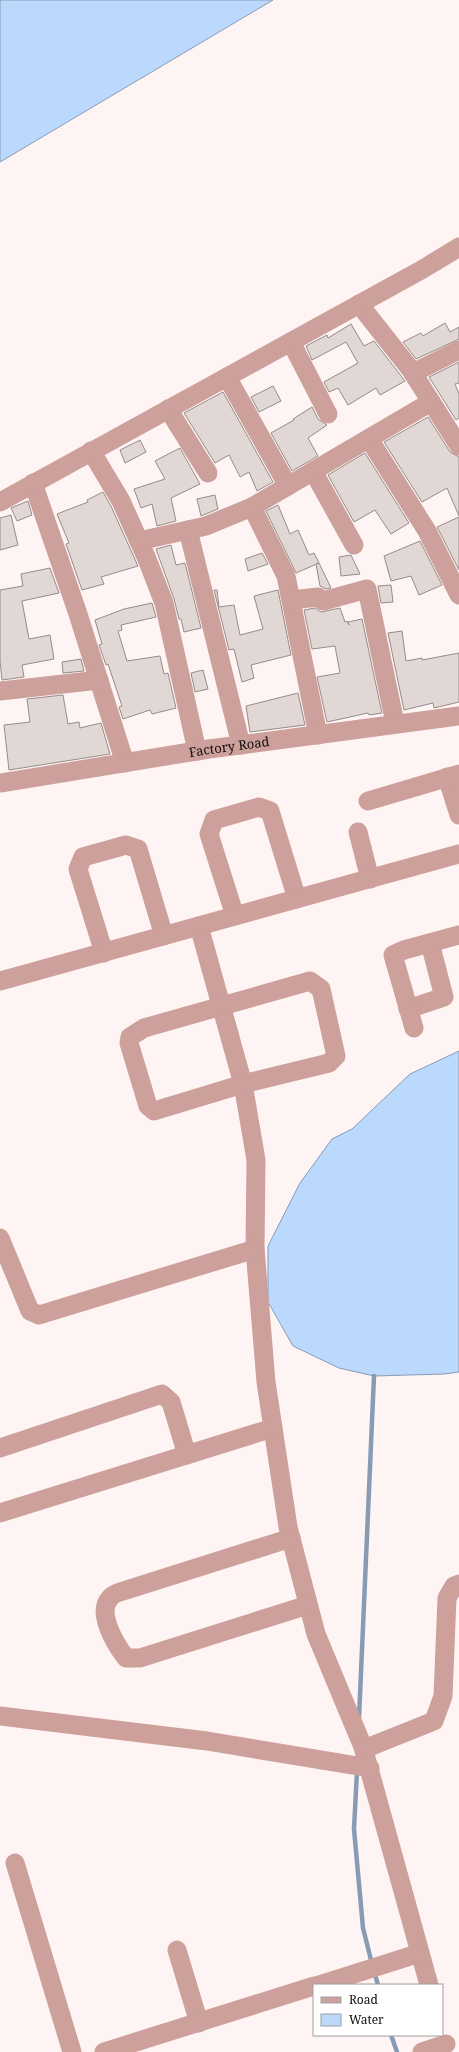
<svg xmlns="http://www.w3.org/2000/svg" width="459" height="2052" viewBox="0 0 459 2052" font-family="'Noto Serif',serif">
<rect width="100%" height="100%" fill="#fef4f3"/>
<!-- water -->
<path fill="#bbd8fd" stroke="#889bb5" d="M0 0H273L0 162Z
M459 1051V1372L444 1374 374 1376 339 1368 293 1346 268 1302V1246L300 1183 332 1139 352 1129 410 1074Z"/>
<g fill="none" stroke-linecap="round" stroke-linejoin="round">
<!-- stream -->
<path stroke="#889bb5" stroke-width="4.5" d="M359 1718 374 1376
M357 1771 354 1829 363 1928 372 1964
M374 1971 378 1985
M391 2035 397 2052"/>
</g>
<!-- building -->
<path fill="#e1d7d5" stroke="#958b8a" d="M445 323 450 332 459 327V339L416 359 403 342 421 333 423 336Z
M351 324 364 346 374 341 405 381 380 395 376 388 348 405 338 388 329 392 324 382 358 363 346 342 312 360 306 346 327 335 328 338Z
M459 362V383L455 384 459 394V418L456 420 429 377Z
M273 386 281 401 259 412 251 397Z
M223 392 273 482 257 491 249 472 240 477 229 455 215 463 184 413Z
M312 407 318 419 327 425 308 438 318 456 292 471 271 433 294 420 293 419Z
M428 417 450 452 459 457V516L447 488 422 502 384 442Z
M140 440 146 452 125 463 120 450Z
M180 448 200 484 171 498 176 521 157 526 152 504 141 508 134 489 165 479 155 461Z
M365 453 409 523 391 534 375 510 354 522 328 475Z
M103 492 111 506 138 566 101 577 104 584 82 590 66 544 69 543 57 514 88 502 87 500Z
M215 495 218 509 201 516 197 499Z
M28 501 32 515 17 521 11 508Z
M278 505 290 534 298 530 309 555 314 553 319 563 296 573 266 511Z
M11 515 18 545 0 550V518Z
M459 517V570L437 527Z
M420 541 442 585 419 595 411 576 391 581 384 556Z
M171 545 176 565 185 563 201 628 184 632 181 619H179L174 599 156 549Z
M262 553 268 564 248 571 245 559Z
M351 555 360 574 341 576 339 557Z
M319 563 331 588 326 589 320 586 316 564Z
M50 568 59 593 22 601 29 639 50 635 54 659 22 665 24 677 2 680 0 661V590L23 586 21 574Z
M391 585 393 602 381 603 378 586Z
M214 590H217L219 607 234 605 240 635 263 629 254 596 278 590 291 655 251 665 254 678 242 682 234 649 229 650Z
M152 603 156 617 121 625 122 630 118 631 127 661 160 656 164 674 168 673 176 708 152 714 150 710 123 719 119 707 122 706 108 664 106 665 99 645 102 644 95 620 124 609Z
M315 608 321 612 340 608 345 622 347 621 349 625 348 622 362 619 382 713 369 715 368 713 327 722 317 677 340 673 335 646 312 649 304 610Z
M402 631 406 661 422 658V660L459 653V702L434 708 433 703 404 710 388 633Z
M81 659 84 671 63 673 62 662Z
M203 670 208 689 195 692 191 673Z
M298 693 305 725 250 732 246 706Z
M63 695 68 724 79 722 80 728 101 723 110 754 9 770 4 725 30 722 27 699Z"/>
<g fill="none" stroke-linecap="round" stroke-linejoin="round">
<!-- minor -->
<g stroke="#cda09b" stroke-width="19">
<path d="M359 304 411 370 459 446"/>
<path d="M291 342 328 414"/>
<path d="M413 373 459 350"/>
<path d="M227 377 288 486"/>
<path d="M168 409 208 473"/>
<path d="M369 439 427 531 459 595"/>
<path d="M91 451 121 501 147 559 164 603 197 751"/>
<path d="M313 471 354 545"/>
<path d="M33 483 78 614 125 763"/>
<path d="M0 502 423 269 459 247"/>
<path d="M252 507 286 576 318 735"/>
<path d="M188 530 241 745"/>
<path d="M139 541 206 526 252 507 431 402"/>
<path d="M292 600 318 597 323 601 367 589 395 723"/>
<path d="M0 691 99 680"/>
<path d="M447 777 459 815"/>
<path id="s1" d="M0 783 209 749 459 716"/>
<path d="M368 801 459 774"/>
<path d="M358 832 370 879"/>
<path d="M235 916 209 834 214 820 259 807 270 811 297 899"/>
<path d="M199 926 243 1084 256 1160 255 1249 266 1382 288 1527 316 1634 363 1747 429 1985"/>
<path d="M104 953 78 869 83 857 126 845 138 849 164 936"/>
<path d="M0 981 459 854"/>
<path d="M310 981 321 989 336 1056 329 1063 243 1084 154 1111 148 1106 129 1043 130 1037 144 1028Z"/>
<path d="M408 1009 444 997 430 943"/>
<path d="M414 1028 393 955 404 950 459 935"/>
<path d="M0 1238 30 1311 39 1315 255 1249"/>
<path d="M0 1448 162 1394 171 1402 187 1455"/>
<path d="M0 1513 273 1428"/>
<path d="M291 1538 120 1592C117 1593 112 1595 110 1598 96 1613 116 1645 126 1658H140L308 1605"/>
<path d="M0 1716 207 1741 370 1768"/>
<path d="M364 1749 434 1721 443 1696 447 1598 454 1586 459 1584"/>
<path d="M15 1863 72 2052"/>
<path d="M177 1950 199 2023"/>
<path d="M319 1985 420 1953"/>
<path d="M104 2052 314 1986"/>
<path d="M422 2052 446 2044"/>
</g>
</g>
<g text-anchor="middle" stroke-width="4" stroke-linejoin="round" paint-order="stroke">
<!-- street labels -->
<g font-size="13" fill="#100d0c" stroke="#fff">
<text dy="5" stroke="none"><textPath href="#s1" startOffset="232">Factory Road</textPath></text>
</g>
</g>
<!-- legend -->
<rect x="313" y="1984" width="130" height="52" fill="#ffffff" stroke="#9f9e9e"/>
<rect x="321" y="1997" width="20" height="6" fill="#cda09b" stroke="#9f9e9e"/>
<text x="349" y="2004" font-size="12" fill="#100d0c">Road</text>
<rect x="321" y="2014" width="20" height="12" fill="#bbd8fd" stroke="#9f9e9e"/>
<text x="349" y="2024" font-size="12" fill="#100d0c">Water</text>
</svg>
